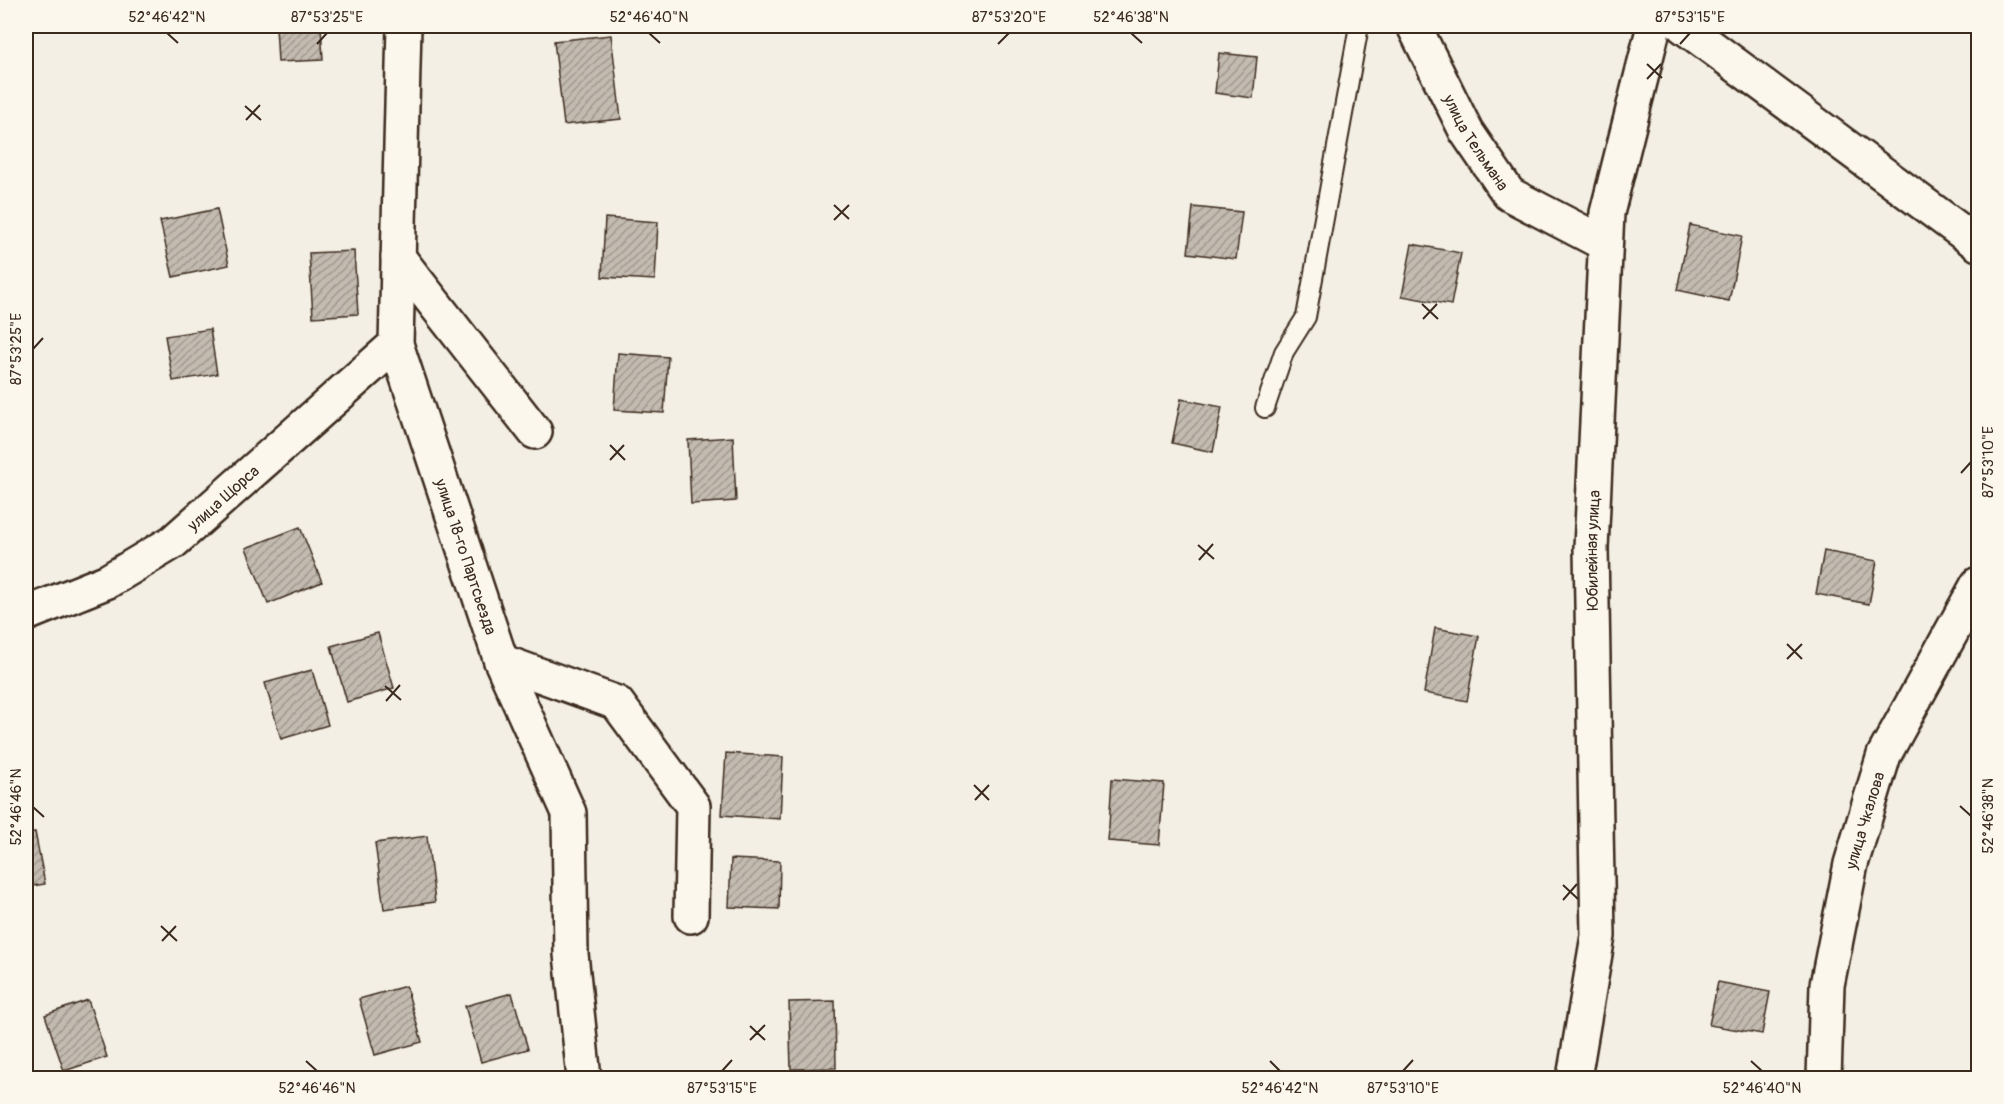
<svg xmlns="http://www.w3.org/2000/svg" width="2004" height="1104" viewBox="0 0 2004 1104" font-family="Pangolin,sans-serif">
<defs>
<pattern id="building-hatch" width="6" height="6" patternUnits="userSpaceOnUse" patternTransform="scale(1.5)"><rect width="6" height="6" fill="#c3bbb0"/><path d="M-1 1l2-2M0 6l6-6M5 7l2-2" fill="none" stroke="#a0988f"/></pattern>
</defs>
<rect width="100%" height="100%" fill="#f3efe4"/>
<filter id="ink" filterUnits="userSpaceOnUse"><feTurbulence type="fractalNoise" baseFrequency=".0167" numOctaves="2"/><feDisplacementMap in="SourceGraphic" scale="12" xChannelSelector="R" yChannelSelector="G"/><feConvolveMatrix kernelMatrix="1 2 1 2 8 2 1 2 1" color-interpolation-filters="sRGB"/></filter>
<g filter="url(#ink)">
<!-- building -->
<path fill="url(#building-hatch)" stroke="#3b2a1e" stroke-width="1.5" d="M276 26H321L323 60 278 62Z
M611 35 621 119 564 125 554 41Z
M1219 53 1257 57 1253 98 1215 93Z
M1193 207 1242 212 1236 259 1188 253Z
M217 209 229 265 173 277 160 221Z
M605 218 658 222 655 280 602 277Z
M1690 225 1742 236 1729 301 1677 290Z
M1412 244 1461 253 1451 305 1402 296Z
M354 251 358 314 313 317 309 253Z
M210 329 217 374 173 381 165 336Z
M618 353 668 357 664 413 614 410Z
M1181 399 1222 407 1213 452 1172 443Z
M733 437 736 501 691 504 688 440Z
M300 527 322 582 268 604 246 548Z
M1824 551 1877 561 1869 604 1816 594Z
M1435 628 1479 636 1467 701 1424 693Z
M378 633 394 688 347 702 331 646Z
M312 670 328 725 281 739 265 683Z
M1978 718V740L1970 736Z
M726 753 783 757 780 819 722 815Z
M1112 779 1164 783 1159 845 1108 841Z
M35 832 45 884 26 887V834Z
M427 836 435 902 384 909 375 843Z
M731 859 780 861 779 909 729 907Z
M1718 982 1770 992 1762 1034 1709 1025Z
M406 986 422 1042 375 1055 359 999Z
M512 993 528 1049 481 1062 465 1006Z
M88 1000 107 1057 64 1071 45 1015Z
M835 1001 836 1068 791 1069 789 1002Z"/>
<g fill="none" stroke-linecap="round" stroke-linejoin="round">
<!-- service casing -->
<g stroke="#3b2a1e" stroke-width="22">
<path id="service" d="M1265 408 1284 352 1306 317 1359 26"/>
</g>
<!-- minor casing -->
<g stroke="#3b2a1e" stroke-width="38">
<g id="minor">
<path id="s1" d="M404 26 396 344 501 661 569 813 571 954 584 1078"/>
<path id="s2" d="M1414 26 1466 131 1509 194 1605 244"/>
<path d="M1683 26 1978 244"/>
<path d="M398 257 535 432"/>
<path id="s3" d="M26 614 108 581 173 542 396 344"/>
<path d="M501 661 617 703 693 806 691 916"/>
<path id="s4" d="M1824 1078 1827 985 1851 864 1884 755 1978 584"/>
</g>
</g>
<!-- tertiary casing -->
<g stroke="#3b2a1e" stroke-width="38">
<g id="tertiary">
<path id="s5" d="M1574 1078 1598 936 1591 548 1607 213 1654 26"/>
</g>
</g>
<!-- service -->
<use href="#service" stroke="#fbf7ec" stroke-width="18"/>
<!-- minor -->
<use href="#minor" stroke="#fbf7ec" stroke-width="33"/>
<!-- tertiary -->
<use href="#tertiary" stroke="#fbf7ec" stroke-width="33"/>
</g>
</g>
<!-- ticks -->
<path fill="none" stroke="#3b2a1e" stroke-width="2" d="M167 33 178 43M649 33 660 43M1131 33 1142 43M317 44 327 33M998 44 1009 33M1680 44 1690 33M1647 64 1662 78M1647 79 1661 64M245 106 261 120M246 120 260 105M834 205 849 219M834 220 849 205M1422 304 1438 319M1423 319 1437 304M33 349 43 338M610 445 625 460M610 460 624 445M1961 473 1971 462M1198 545 1214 559M1199 560 1213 544M1787 644 1802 659M1787 659 1802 644M385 686 401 700M386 701 400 685M974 785 989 800M975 800 989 785M1960 806 1971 816M33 807 44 817M1563 885 1578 899M1563 900 1577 884M161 926 177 941M162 941 176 926M750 1026 765 1040M750 1040 765 1025M306 1061 317 1071M1270 1061 1280 1071M1751 1061 1762 1071M722 1071 732 1060M1403 1071 1413 1060"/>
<g text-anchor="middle" stroke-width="4.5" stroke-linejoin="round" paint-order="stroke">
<!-- street labels -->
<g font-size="16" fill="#3b2a1e" stroke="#fbf7ec">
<text dy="6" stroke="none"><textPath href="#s2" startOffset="132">улица Тельмана</textPath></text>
<text dy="6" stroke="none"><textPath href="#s3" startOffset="231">улица Щорса</textPath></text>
<text dy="6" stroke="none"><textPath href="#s5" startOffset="530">Юбилейная улица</textPath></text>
<text dy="6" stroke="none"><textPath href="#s1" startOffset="542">улица 18-го Партсьезда</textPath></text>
<text dy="6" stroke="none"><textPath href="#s4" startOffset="262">улица Чкалова</textPath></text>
</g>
</g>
<!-- margin -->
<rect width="2004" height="1104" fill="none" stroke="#fbf7ec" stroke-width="66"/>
<rect x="33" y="33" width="1938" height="1038" fill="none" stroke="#3b2a1e" stroke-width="2"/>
<g font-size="15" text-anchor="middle" fill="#3b2a1e">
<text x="167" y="22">52°46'42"N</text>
<text x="327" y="22">87°53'25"E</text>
<text x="649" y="22">52°46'40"N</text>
<text x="1009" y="22">87°53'20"E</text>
<text x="1131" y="22">52°46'38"N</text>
<text x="1690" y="22">87°53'15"E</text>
<text transform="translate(16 349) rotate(-90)" y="5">87°53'25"E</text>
<text transform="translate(1988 462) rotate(-90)" y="5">87°53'10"E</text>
<text transform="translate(16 807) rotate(-90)" y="5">52°46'46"N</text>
<text transform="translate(1988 816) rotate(-90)" y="5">52°46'38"N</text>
<text x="317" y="1093">52°46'46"N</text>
<text x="722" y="1093">87°53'15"E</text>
<text x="1280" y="1093">52°46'42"N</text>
<text x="1403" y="1093">87°53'10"E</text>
<text x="1762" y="1093">52°46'40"N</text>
</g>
</svg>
